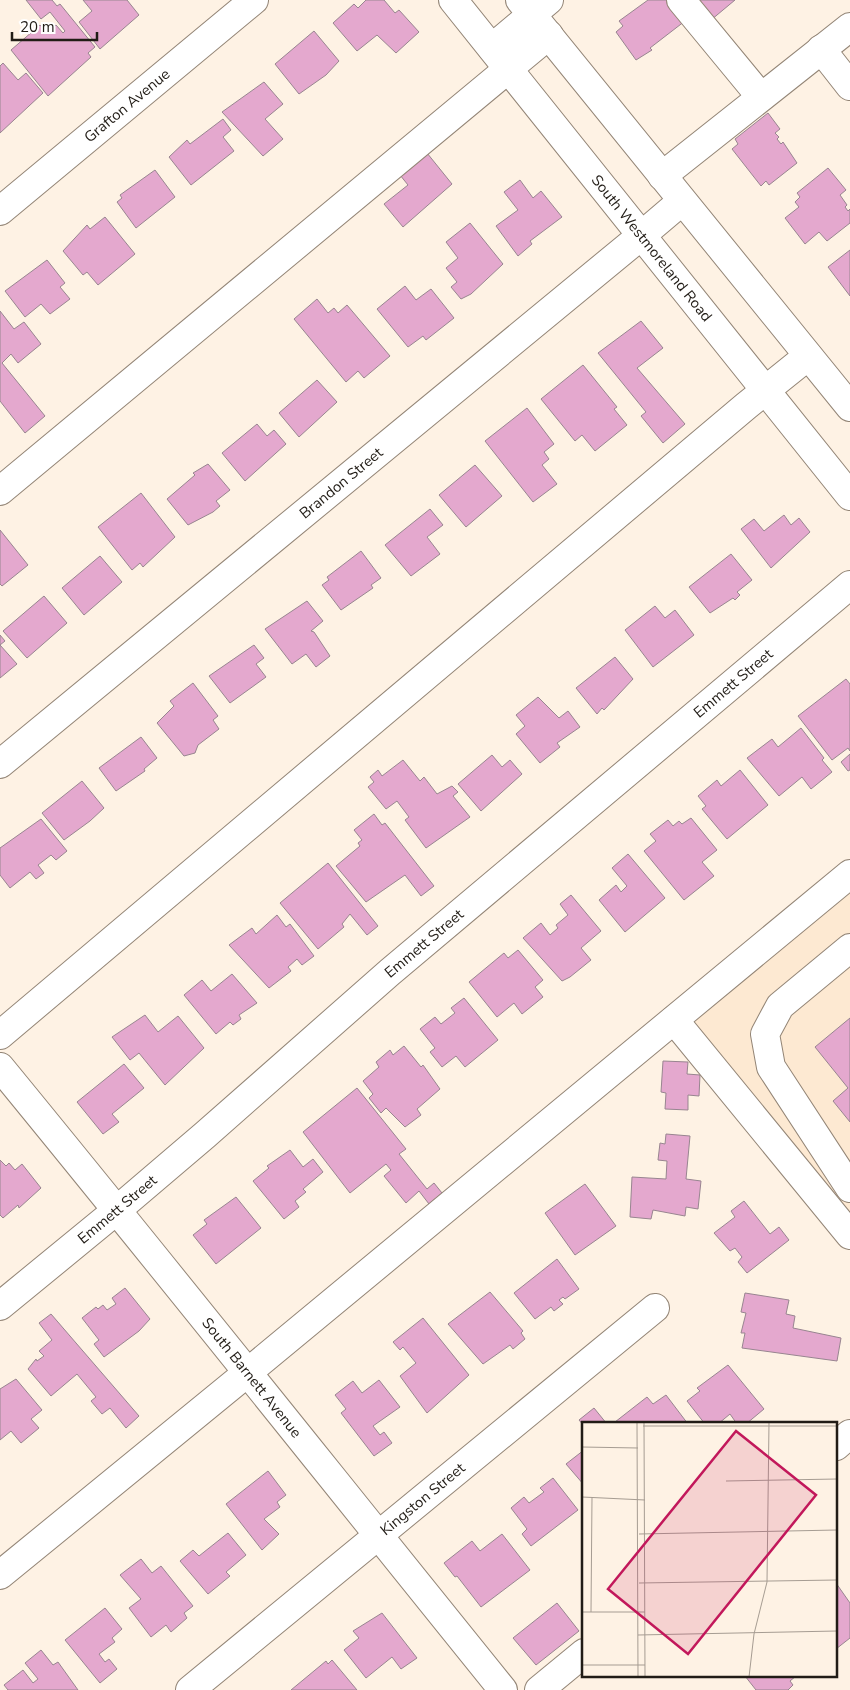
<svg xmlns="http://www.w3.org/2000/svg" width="850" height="1690" viewBox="0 0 850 1690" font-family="'Nunito Sans',sans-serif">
<rect width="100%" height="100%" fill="#fef2e4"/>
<!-- built -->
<path fill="#fde9d2" d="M850 886V1224L684 1021Z"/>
<!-- building -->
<path fill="#e4a8ce" stroke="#988590" d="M26 0H52L57 6 60 4 95 47 88 53 91 57 48 96 11 50 40 25 47 33 56 25 63 33 65 31 50 12 41 19Z
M83 0H127L139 15 100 49 79 22 92 11Z
M366 0H384L395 13 399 10 419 32 396 53 377 35 357 51 333 23 354 4 358 8Z
M648 0H669L685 21 650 48 652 50 636 60 616 32 623 26 619 21Z
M694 0H735L711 20Z
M314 31 339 61 326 75 299 94 275 64Z
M3 63 18 80 26 73 43 93 0 133V66Z
M264 82 283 104 265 119 283 139 263 156 222 112Z
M768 113 780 129 775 133 779 137 777 139 781 144 783 142 797 163 769 185 766 181 761 186 732 149 738 144 735 139Z
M223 119 231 130 223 137 234 151 191 185 169 157 187 140 190 144Z
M427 153 452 184 403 227 384 204 408 185 400 175Z
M828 168 846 190 840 195 847 205 845 207 848 211 850 209V223L827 241 819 232 805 244 785 218 799 207 795 202 800 197 797 193Z
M155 170 175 197 136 228 117 202 122 198 120 195Z
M520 180 533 198 541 191 562 217 530 241 532 244 518 256 496 226 518 210 504 192Z
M105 217 135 254 98 285 87 272 83 275 63 251 87 225 90 229Z
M470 223 503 264 471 294 461 299 451 287 457 282 446 268 458 258 446 242Z
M850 250V296L828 267Z
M47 260 65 283 60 287 70 299 50 314 41 304 25 317 5 291Z
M405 286 416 300 431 289 454 318 426 340 423 336 408 347 377 309Z
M317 299 328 313 334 308 338 313 347 305 390 356 364 378 358 371 346 382 294 319Z
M0 311 14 329 24 322 41 344 18 363 11 354 2 363 45 416 25 433 0 401Z
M641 321 663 348 637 368 685 424 663 443 641 416 646 412 598 353Z
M583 365 617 407 614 409 627 425 595 451 582 435 575 441 541 399Z
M317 380 337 402 299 437 279 413Z
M527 408 554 444 544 452 549 459 542 465 557 484 533 502 485 441Z
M257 424 267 436 274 430 286 444 245 481 222 453Z
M208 464 230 490 216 501 220 506 213 512 188 525 167 499 195 475 193 473Z
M475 465 502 496 466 527 439 495Z
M141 493 175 537 143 567 140 563 132 570 98 527Z
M430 509 443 525 427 537 440 554 411 576 385 545Z
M784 515 791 525 799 518 810 532 771 568 741 529 754 519 764 531Z
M0 530 28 565 2 586 0 584Z
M361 551 381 578 371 585 373 588 341 610 322 585 329 580 327 577Z
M731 554 752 580 737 592 740 595 735 600 733 598 710 613 689 587Z
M100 556 122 582 84 615 62 588Z
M44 596 67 623 27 658 3 631Z
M307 601 323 621 311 631 314 632 330 656 316 667 306 654 292 664 265 629Z
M655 606 665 618 675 610 694 635 653 667 625 630Z
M0 635 5 641 0 645 17 664 0 678Z
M254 645 264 658 256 664 266 677 230 703 209 676Z
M615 657 633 679 604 710 602 708 597 714 576 688Z
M846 679 850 684V751L848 748 832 760 798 716Z
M193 683 218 716 213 720 219 729 198 745 195 753 184 756 157 723 174 706 170 701Z
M538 697 559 718 568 711 580 727 557 743 560 747 540 763 516 734 525 726 516 715Z
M801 728 824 758 822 760 832 772 811 789 802 777 779 796 747 758 772 739 778 747Z
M141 737 157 758 144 769 145 771 116 791 99 768Z
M850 754V770L848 771 841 762Z
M492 755 502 767 510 760 522 774 481 811 458 784Z
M403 760 420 781 424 777 437 794 452 786 458 792 453 796 470 817 426 848 405 820 409 817 397 801 386 809 368 787 374 782 370 777 378 770 382 776Z
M740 770 768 805 727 839 702 809 706 806 698 796 717 780 721 786Z
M82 781 104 808 90 821 64 840 42 813Z
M374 814 382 825 385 823 434 886 421 896 405 875 366 902 336 866 360 846 358 843 362 840 354 830Z
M691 818 717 850 702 862 714 876 684 900 644 851 656 841 650 834 668 820 673 826 679 821 682 824Z
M41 819 67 851 56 860 51 855 38 865 44 873 36 879 30 872 10 888 0 875V848Z
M628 854 665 898 625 932 599 900 616 885 621 892 627 886 612 868Z
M328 863 378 926 367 935 350 914 342 924 344 927 318 949 280 903Z
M571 895 601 931 581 948 591 960 570 977 562 981 523 938 541 923 550 935 558 928 556 925 568 915 560 904Z
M277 915 286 927 290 924 314 956 302 965 297 959 288 967 291 971 269 988 229 945 252 928 256 934Z
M518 950 543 980 535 987 543 997 522 1014 514 1003 497 1017 469 982 504 953 508 958Z
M232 974 257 1003 239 1015 241 1019 233 1025 230 1022 216 1034 184 995 202 980 211 991Z
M464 998 498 1040 465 1067 456 1056 442 1067 430 1052 435 1048 420 1029 435 1017 441 1024 455 1013 451 1008Z
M145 1015 158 1032 178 1016 204 1048 165 1085 139 1053 130 1060 112 1037Z
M850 1018V1122L833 1101 848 1088 815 1047Z
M404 1046 421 1067 423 1065 440 1089 417 1109 421 1115 405 1127 386 1108 381 1113 369 1098 373 1094 363 1081 379 1067 376 1062 390 1050 393 1055Z
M663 1061 688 1062 687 1074 700 1075 699 1096 688 1095V1110L665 1109 666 1093 661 1092Z
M124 1064 144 1088 112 1114 119 1122 103 1134 77 1102Z
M357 1088 406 1149 399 1154 427 1189 434 1183 442 1193 429 1204 419 1191 406 1203 384 1176 391 1170 386 1164 350 1193 303 1132Z
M666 1134 690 1136 686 1179 701 1181 698 1209 686 1207 685 1216 653 1210 651 1219 630 1217 632 1177 666 1179 667 1161 658 1160 660 1143 665 1144Z
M290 1150 303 1167 313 1159 323 1172 303 1189 306 1192 295 1201 299 1207 284 1219 253 1181 269 1168 267 1166Z
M0 1160 6 1166 9 1163 15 1170 22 1164 41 1188 19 1208 18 1205 3 1218 0 1215Z
M585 1184 616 1226 575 1255 545 1213Z
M236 1197 261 1228 216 1264 193 1235 207 1224 204 1220Z
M744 1201 770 1234 779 1227 789 1240 747 1273 738 1262 742 1257 735 1248 730 1251 714 1233 735 1217 731 1211Z
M557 1259 579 1289 565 1299 563 1297 559 1300 563 1304 554 1311 551 1307 535 1319 514 1293Z
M125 1288 150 1319 139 1331 104 1357 94 1344 99 1340 82 1318 96 1307 98 1309 103 1305 107 1310 116 1304 112 1298Z
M490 1292 523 1331 521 1333 525 1339 513 1349 510 1345 483 1364 448 1324Z
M745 1293 789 1300 786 1314 795 1316 793 1328 841 1338 837 1361 742 1348 745 1333H741L746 1313 741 1312Z
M51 1314 139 1416 126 1428 110 1408 102 1414 91 1401 96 1397 77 1374 51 1396 28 1369 36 1359 37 1361 44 1356 39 1351 52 1340 39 1323Z
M423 1318 469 1375 427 1413 400 1376 416 1363 403 1347 400 1350 393 1342Z
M728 1365 764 1409 746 1424H737L730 1414 718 1424H705L687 1401 700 1391 697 1388Z
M16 1379 42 1410 31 1419 39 1428 21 1443 11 1431 0 1440V1389Z
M379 1380 400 1407 373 1426 380 1435 384 1432 392 1443 374 1456 341 1413 346 1409 335 1395 353 1381 362 1393Z
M666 1395 688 1424H616L615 1422 647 1397 653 1404Z
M594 1408 607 1424H584V1426L579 1420Z
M584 1450V1485L566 1464Z
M268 1471 286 1495 277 1502 280 1507 264 1519 279 1534 262 1550 226 1504Z
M553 1478 578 1510 531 1546 522 1534 527 1529 511 1508 524 1497 529 1503 544 1492 540 1488Z
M228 1533 246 1555 226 1572 230 1576 208 1594 180 1561 193 1550 199 1556Z
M502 1534 530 1570 481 1607 457 1576 455 1577 444 1563 472 1541 480 1551Z
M141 1559 152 1573 161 1566 193 1606 184 1613 187 1618 171 1632 166 1625 151 1637 129 1608 141 1599 120 1575Z
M836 1583 850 1603V1638L836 1649Z
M557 1603 579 1631 536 1665 513 1638Z
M105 1608 122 1629 112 1638 115 1642 99 1654 105 1662 109 1659 117 1669 100 1683 65 1640Z
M382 1613 417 1658 401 1669 392 1657 366 1678 344 1650 359 1638 353 1631Z
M41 1650 53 1665 58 1662 78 1690H8L4 1685 23 1670 33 1683 38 1679 25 1663Z
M332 1660 357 1690H291L326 1661 328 1664Z
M745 1676H796L790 1681 793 1685 788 1690H756Z"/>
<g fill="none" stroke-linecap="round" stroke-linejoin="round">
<!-- minor casing -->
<g stroke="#938576" stroke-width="30">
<g id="minor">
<path d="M681 0 761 97"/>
<path d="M492 48 549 0"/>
<path d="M821 49 850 86"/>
<path d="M662 176 850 27"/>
<path id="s1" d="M0 211 254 0"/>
<path d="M0 491 549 35"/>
<path id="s2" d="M0 764 642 235 682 201"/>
<path d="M850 948 780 1006 765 1034 771 1067 850 1188"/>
<path d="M674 1020 850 1235"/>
<path d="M0 1035 746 406 808 356"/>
<path id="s3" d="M0 1067C169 1273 335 1482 503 1690"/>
<path id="s4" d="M0 1306 117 1210 205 1135 390 972 850 585"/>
<path d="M836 1446 850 1434"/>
<path d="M0 1575 247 1373 850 874"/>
<path id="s5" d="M190 1690 655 1308"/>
<path d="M539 1690 584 1653"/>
</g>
</g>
<!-- major casing -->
<g stroke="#938576" stroke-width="30">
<g id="major">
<path id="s6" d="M453 0 850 496"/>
<path d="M520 0 850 407"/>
</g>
</g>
<!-- minor -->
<use href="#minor" stroke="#fff" stroke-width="28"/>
<!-- major -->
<use href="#major" stroke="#fff" stroke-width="28"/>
</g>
<g text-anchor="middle" stroke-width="5" stroke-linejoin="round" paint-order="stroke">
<!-- street labels -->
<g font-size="15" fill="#211c16" stroke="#fff">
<text dy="5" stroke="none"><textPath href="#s1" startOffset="165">Grafton Avenue</textPath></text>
<text dy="5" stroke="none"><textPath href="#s6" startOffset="318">South Westmoreland Road</textPath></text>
<text dy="5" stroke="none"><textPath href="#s2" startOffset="442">Brandon Street</textPath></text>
<text dy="5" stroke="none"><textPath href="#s4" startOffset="962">Emmett Street</textPath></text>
<text dy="5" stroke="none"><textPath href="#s4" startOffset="558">Emmett Street</textPath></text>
<text dy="5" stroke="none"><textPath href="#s4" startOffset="152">Emmett Street</textPath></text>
<text dy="5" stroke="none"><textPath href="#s3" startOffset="400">South Barnett Avenue</textPath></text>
<text dy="5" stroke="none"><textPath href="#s5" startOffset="301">Kingston Street</textPath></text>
</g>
</g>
<!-- overview -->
<g transform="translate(582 1422)">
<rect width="255" height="255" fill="#fef2e4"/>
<path fill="none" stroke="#a69c92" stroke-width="1" d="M55 0 56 255M62 0 63 255M61 4H255M0 25 56 26M144 59 255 57M0 75 63 78M57 112 255 108M57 161 255 158M0 190H63M9 190 10 75M56 213 255 209M0 243H63M167 255 172 212 185 160 187 0"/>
<path fill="#c2185b" fill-opacity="0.15" stroke="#c2185b" stroke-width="2.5" d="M154 9 234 73 106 232 26 167Z"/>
<rect width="255" height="255" fill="none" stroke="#211c16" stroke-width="2.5"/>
</g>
<!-- scale -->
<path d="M12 32v8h85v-8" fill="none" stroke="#211c16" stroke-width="2.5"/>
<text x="20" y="32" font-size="15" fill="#211c16" stroke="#ffffff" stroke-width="4" paint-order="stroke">20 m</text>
</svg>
